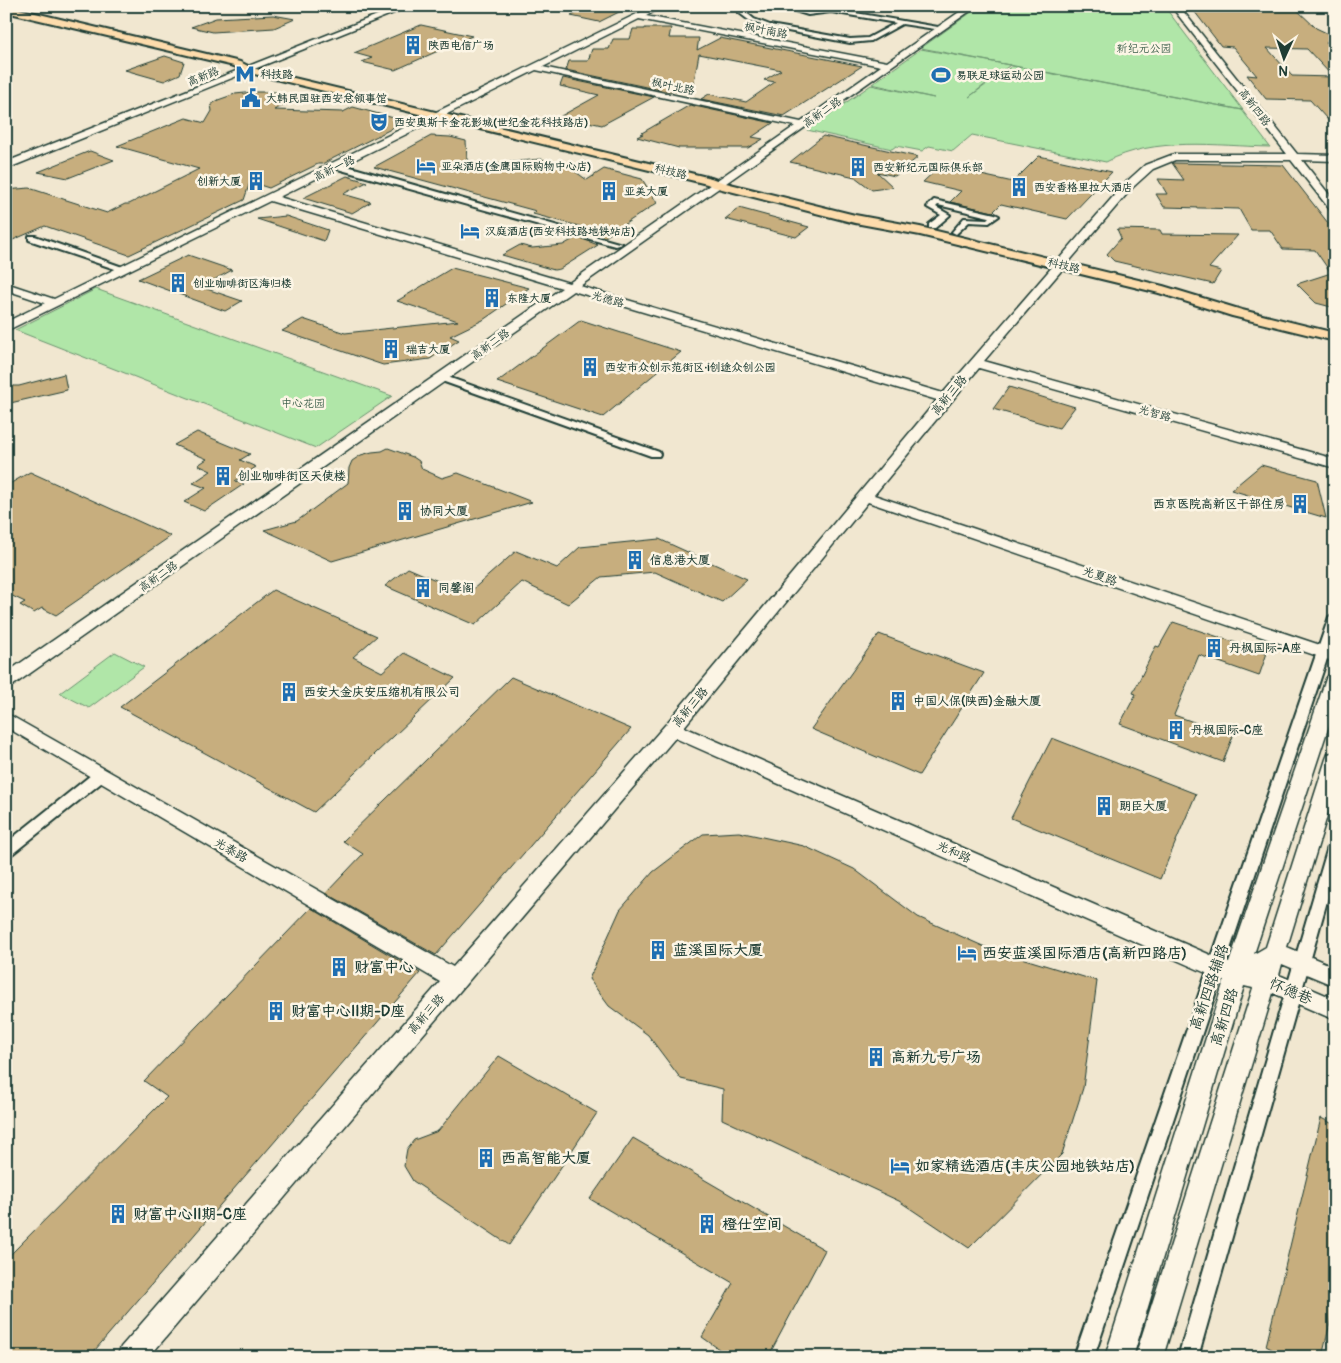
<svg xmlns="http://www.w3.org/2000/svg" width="1341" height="1363" viewBox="0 0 1341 1363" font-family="Pangolin,'LXGW WenKai TC',sans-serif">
<rect width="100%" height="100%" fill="#f1e7d0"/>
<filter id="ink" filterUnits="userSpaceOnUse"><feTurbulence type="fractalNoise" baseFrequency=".02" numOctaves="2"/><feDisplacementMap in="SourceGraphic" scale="10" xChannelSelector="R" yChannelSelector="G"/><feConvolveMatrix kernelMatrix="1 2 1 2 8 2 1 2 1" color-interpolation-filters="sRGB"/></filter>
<g filter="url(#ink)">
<!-- green -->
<path fill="#b0e6a8" stroke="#68926e" d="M980 6H1164L1243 110 921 48Z
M921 49 1010 65 969 97 1012 66 1242 110 1270 147C1217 146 1154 136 1106 162L972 135 953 151 929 146 922 151 896 146 892 149 807 130 871 85 934 98 872 84Z
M96 289 392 396 316 448 15 330Z
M115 652 144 667 89 708 60 693Z"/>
<!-- building -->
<path fill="#c7ae7e" stroke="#1f3d34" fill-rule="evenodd" d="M591 6H631L599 22 571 16Z
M1191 7 1296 9 1316 28 1333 36 1326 42 1335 51V128L1310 100 1266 99 1247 75 1257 76 1233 47 1221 46ZM1267 48 1307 49 1333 77 1292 76Z
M273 15 295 19 274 28 213 32 191 27 216 18Z
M421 25 472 36 395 70 362 62 372 58 354 53Z
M645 28H671L669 38H699L697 50 720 38 862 66 784 116 701 99 709 94 746 102 775 82 764 80 781 70 699 54 692 92 665 91 566 70 569 61H588L592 49H609L613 39H630L633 29H645Z
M165 56 184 62 180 74 164 81 125 70Z
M563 78 654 97 602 125 561 116 599 95 560 86Z
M255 92H275L298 99 274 110 343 112 353 107 401 120 391 129 322 164H318L269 188 250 182 244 200 129 255 45 226 6 243V190L29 188 107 213 125 204H129L199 169 117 146 186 118 205 123 212 111 211 105 218 100 235 94Z
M690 105 773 123 752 137 763 139 748 148H679L637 137 643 134H640Z
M431 136 450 137 466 141 467 160 483 165 541 159 566 165 587 180 604 169 642 179 657 203 605 237 586 232 590 229 533 214 536 211 374 167Z
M823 136 918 157 895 176 877 172 893 187 872 190 855 177 790 162Z
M90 151 114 160 68 178 38 172Z
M1039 156 1112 172 1067 219 1001 204 993 212 950 202 961 191 923 182 940 166 1013 182Z
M1172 163 1283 165 1335 232V308L1316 303 1297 284 1331 273 1315 250 1283 249 1270 230H1251L1239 209 1164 207 1156 194H1167L1158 179 1184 180Z
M347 176 367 182 343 194 371 202 352 213 303 198Z
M739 208 809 227 796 237 725 219Z
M286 216 328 230 324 241 257 219Z
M1117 229 1160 230 1162 234 1238 235 1209 268 1221 271 1213 284 1114 261 1107 254 1121 238Z
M577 237 598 245 560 269 554 270 502 255 520 245 532 248 563 245Z
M188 255 232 270 201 287 242 301 225 311 138 279Z
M452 268 529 288 483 320 450 336 459 340 430 359 383 365 282 331 303 319 345 333 458 321 397 301Z
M581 320 681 352 603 417 497 382Z
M64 374 67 390 6 404V386H19Z
M1009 387 1075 407 1059 428 993 409Z
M197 432 250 454 240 460 256 467 235 481 244 484 204 511 184 502 206 488 193 483 211 471 198 465 207 459 174 445Z
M388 448 413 457 419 461 422 469 442 478 458 473 532 502 332 561 264 530 297 521 348 483 349 468 352 461 361 455 372 452 382 451Z
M1261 465 1317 480 1326 518 1231 490Z
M30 472 171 536 56 615 42 608 34 613 20 605 25 602 6 593V486Z
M659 539 747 579 722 602 655 572 601 577 568 604 522 582 475 625 385 586 408 568 461 591H471L516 551 557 568 580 547Z
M273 590 377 636 353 657 382 672 404 653 455 678 314 812 120 707Z
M1173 622 1267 653 1259 676 1199 655 1174 715 1233 736 1223 762 1120 724 1136 694 1133 693 1156 646 1159 647Z
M879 634 984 673 919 775 811 729Z
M511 677 631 729 436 955 326 893 363 854 343 841Z
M1052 738 1196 794 1160 879 1011 818Z
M739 832 804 846 854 869 918 917 985 947 1097 981 1083 1088 1062 1154 969 1248 899 1201 722 1119 723 1089 681 1079 648 1035 609 1006 589 979 620 910 653 872 703 834Z
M311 908 420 973 89 1357H6V1259L167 1097 144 1081Z
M499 1056 597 1113 509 1245 413 1181 404 1166 407 1149 414 1140 438 1131Z
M1321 1118 1335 1125V1302L1322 1357H1286L1266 1346Z
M633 1138 825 1250 768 1357H730L702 1337 733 1283 590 1199Z"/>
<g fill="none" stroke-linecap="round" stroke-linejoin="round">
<!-- street casing -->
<g stroke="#1f3d34" stroke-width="4">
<path id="street" d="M737 6H743V10L754 19 770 25 850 39 868 38 896 23 831 12 808 15 795 11 790 6 814 12 838 6 841 8 838 10 938 27 935 29 902 24 871 41 850 43 767 27 750 21 738 12Z
M334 164H340L622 244 615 246 334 168Z
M934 200 995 214 999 216 989 223 969 222 956 234 952 232 964 218 987 219 989 217 938 205 936 207 950 215 935 228H929V224L941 215 927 207Z
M29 236H35L128 269 121 271 29 240Z
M442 375 659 452 660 454 659 456H651L439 380V376Z
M1335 613V635L1094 1357H1074L1329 617Z
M101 770 106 771 108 775 106 779 11 855 6 857V843L96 771Z
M1335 841V873L1198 1357H1178L1328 847 1330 843Z"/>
</g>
<!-- secondary casing -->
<g stroke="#1f3d34" stroke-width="3">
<path id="secondary" d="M400 6H411L6 169V162Z
M653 6H664L646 16 887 62 968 6H977L580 286 943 393 1124 184 1145 165 1174 154H1287L1171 6H1179L1297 154 1335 155V161L1302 160 1335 202V212L1331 211 1291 160H1175L1153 169 1132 188 984 361 1335 459V468L979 368 874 495 1335 650V662L868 502 684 727 1229 963 1326 679 1329 675 1335 673V707L1254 954 1266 947 1326 759 1328 754 1335 752V790L1287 947 1335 967V986L1282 964 1279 975 1335 999V1020L1273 993 1163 1357H1135L1253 988 1244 986 1133 1357H1105L1224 981 675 738 149 1357H117L121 1347 440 982 6 727V713L453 967 666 724 937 400 573 291 12 686 6 688V673L562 288 270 201 6 331V322L45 303 6 290V283L54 299ZM639 19 881 66 801 122 543 67ZM536 70 795 126 569 283 279 197Z"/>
</g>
<!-- primary casing -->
<g stroke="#1f3d34" stroke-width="4">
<path id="primary" d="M6 6 240 62 252 68 711 178 722 182 855 215 920 227 1163 286 1242 310 1335 333V341L1232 316 1159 293 920 235 855 223 714 187 707 184 246 72 234 66 6 12Z"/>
</g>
<!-- street -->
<use href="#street" fill="#fcf5e5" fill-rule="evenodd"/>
<!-- secondary -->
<use href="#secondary" fill="#fcf5e5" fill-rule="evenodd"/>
<!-- primary -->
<use href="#primary" fill="#fddcac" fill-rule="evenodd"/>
</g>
</g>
<!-- icons -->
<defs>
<g id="building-bare" transform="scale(1.5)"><path d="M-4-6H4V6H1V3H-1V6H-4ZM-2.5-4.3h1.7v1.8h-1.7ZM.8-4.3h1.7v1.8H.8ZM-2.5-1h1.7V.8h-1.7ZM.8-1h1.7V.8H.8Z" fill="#1f6fb2" stroke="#fcf5e5" stroke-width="2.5" paint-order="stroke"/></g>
<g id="metro-bare" transform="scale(1.5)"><path d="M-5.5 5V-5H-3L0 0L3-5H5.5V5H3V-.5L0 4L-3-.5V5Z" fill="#1f6fb2" stroke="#fcf5e5" stroke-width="2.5" paint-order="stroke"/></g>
<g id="stadium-bare" transform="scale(1.5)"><path d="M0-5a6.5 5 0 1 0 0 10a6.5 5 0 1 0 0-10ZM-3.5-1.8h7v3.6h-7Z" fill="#1f6fb2" stroke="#fcf5e5" stroke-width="2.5" paint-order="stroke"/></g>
<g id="civic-bare" transform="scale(1.5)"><path d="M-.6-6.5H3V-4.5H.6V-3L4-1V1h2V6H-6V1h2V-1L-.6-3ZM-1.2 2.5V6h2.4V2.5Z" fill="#1f6fb2" stroke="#fcf5e5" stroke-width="2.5" paint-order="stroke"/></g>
<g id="theatre-bare" transform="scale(1.5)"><path d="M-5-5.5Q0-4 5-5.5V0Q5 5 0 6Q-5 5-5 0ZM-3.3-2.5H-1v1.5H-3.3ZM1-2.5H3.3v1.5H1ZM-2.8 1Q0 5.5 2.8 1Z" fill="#1f6fb2" stroke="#fcf5e5" stroke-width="2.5" paint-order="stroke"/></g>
<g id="hotel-bare" transform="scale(1.5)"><path d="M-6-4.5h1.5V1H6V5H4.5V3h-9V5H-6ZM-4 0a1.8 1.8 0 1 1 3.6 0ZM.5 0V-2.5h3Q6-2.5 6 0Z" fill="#1f6fb2" stroke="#fcf5e5" stroke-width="2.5" paint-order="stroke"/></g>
</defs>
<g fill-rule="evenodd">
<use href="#building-bare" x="413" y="45"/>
<use href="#metro-bare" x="245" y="74"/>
<use href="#stadium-bare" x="941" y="75"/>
<use href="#civic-bare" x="251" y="98"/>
<use href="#theatre-bare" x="379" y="122"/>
<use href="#hotel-bare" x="426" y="166"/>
<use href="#building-bare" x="858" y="167"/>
<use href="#building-bare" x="256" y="181"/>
<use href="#building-bare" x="1019" y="187"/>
<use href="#building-bare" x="609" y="191"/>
<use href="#hotel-bare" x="470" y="231"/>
<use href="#building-bare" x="178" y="283"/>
<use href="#building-bare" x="492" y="298"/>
<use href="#building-bare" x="391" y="349"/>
<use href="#building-bare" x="590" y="367"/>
<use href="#building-bare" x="223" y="476"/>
<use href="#building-bare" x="1300" y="504"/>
<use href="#building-bare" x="405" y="511"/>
<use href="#building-bare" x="635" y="560"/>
<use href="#building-bare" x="423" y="588"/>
<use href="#building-bare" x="1214" y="648"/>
<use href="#building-bare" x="289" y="692"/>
<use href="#building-bare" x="898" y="701"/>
<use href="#building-bare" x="1176" y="730"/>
<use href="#building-bare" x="1104" y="806"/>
<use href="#building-bare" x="658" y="950"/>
<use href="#hotel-bare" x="967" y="953"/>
<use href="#building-bare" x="339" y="967"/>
<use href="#building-bare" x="276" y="1011"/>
<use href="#building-bare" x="876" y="1057"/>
<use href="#building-bare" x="486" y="1158"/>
<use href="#hotel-bare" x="900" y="1166"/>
<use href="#building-bare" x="118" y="1214"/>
<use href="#building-bare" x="707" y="1224"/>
</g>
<g text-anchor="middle" stroke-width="5" stroke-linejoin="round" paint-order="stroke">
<!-- far-street labels -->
<g font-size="11" fill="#1f3d34" stroke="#fcf5e5">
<text transform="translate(766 30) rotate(11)" y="4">枫叶南路</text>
<text transform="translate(203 76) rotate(-22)" y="4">高新路</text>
<text transform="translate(673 86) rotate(12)" y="4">枫叶北路</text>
<text transform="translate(1255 107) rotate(52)" y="4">高新四路</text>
<text transform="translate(822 112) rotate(-35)" y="4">高新二路</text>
<text transform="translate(334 168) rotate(-26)" y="4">高新一路</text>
<text transform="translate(671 171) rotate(14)" y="4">科技路</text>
<text transform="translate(1064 265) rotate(14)" y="4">科技路</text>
<text transform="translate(608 299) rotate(16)" y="4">光德路</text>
<text transform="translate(490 344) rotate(-36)" y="4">高新二路</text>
<text transform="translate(1155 413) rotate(16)" y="4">光智路</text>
<text transform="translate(158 576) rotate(-35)" y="4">高新二路</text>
</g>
<!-- far-poi labels -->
<g font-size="11" font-weight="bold" fill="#1f3d34" stroke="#fcf5e5" text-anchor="start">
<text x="428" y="49">陕西电信广场</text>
<text x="260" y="78">科技路</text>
<text x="956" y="79">易联足球运动公园</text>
<text x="266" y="102">大韩民国驻西安总领事馆</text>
<text x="394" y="126">西安奥斯卡金花影城(世纪金花科技路店)</text>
<text x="441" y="170">亚朵酒店(金鹰国际购物中心店)</text>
<text x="873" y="171">西安新纪元国际俱乐部</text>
<text x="241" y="185" text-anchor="end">创新大厦</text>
<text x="1034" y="191">西安香格里拉大酒店</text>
<text x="624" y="195">亚美大厦</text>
<text x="485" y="235">汉庭酒店(西安科技路地铁站店)</text>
<text x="193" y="287">创业咖啡街区海归楼</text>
<text x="507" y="302">东隆大厦</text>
<text x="406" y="353">瑞吉大厦</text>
<text x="605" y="371">西安市众创示范街区·i创途众创公园</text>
</g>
<!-- far-park labels -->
<g font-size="11" fill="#3c5f4b" stroke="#fcf5e5">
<text x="1144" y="52">新纪元公园</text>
<text x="303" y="407">中心花园</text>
</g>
<!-- street labels -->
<g font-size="12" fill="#1f3d34" stroke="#fcf5e5">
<text transform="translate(949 395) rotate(-50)" y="4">高新三路</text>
<text transform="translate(1100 576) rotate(19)" y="4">光夏路</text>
<text transform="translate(690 707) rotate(-50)" y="4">高新三路</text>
<text transform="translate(231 850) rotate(30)" y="4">光泰路</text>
<text transform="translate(954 852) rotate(24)" y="4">光和路</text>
<text transform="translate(426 1014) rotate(-49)" y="4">高新三路</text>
</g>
<!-- poi labels -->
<g font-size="12" font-weight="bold" fill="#1f3d34" stroke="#fcf5e5" text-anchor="start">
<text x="238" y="480">创业咖啡街区天使楼</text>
<text x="1285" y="508" text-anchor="end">西京医院高新区干部住房</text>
<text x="420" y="515">协同大厦</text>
<text x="650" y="564">信息港大厦</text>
<text x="438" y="592">同馨阁</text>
<text x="1229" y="652">丹枫国际-A座</text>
<text x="304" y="696">西安大金庆安压缩机有限公司</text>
<text x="913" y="705">中国人保(陕西)金融大厦</text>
<text x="1191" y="734">丹枫国际-C座</text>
<text x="1119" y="810">朗臣大厦</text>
</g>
<!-- near-poi labels -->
<g font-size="15" font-weight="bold" fill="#1f3d34" stroke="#fcf5e5" text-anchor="start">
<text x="673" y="955">蓝溪国际大厦</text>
<text x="982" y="958">西安蓝溪国际酒店(高新四路店)</text>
<text x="354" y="972">财富中心</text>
<text x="291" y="1016">财富中心II期-D座</text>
<text x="891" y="1062">高新九号广场</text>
<text x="501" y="1163">西高智能大厦</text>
<text x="915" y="1171">如家精选酒店(丰庆公园地铁站店)</text>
<text x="133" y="1219">财富中心II期-C座</text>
<text x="722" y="1229">橙仕空间</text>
</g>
<!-- near-street labels -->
<g font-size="15" fill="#1f3d34" stroke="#fcf5e5">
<text transform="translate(1209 987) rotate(-71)" y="5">高新四路辅路</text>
<text transform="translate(1291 991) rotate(23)" y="5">怀德巷</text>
<text transform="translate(1224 1017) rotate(-73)" y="5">高新四路</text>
</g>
</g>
<!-- margin -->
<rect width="1341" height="1363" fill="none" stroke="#fcf5e5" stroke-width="25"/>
<rect x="12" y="12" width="1316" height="1338" fill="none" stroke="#1f3d34" stroke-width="2" filter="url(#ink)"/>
<!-- north arrow -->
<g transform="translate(1284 58) rotate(183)" stroke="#fcf5e5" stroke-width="4" paint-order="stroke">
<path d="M0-4L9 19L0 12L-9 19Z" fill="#1f3d34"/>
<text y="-8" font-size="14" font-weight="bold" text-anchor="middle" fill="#1f3d34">N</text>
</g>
</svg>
